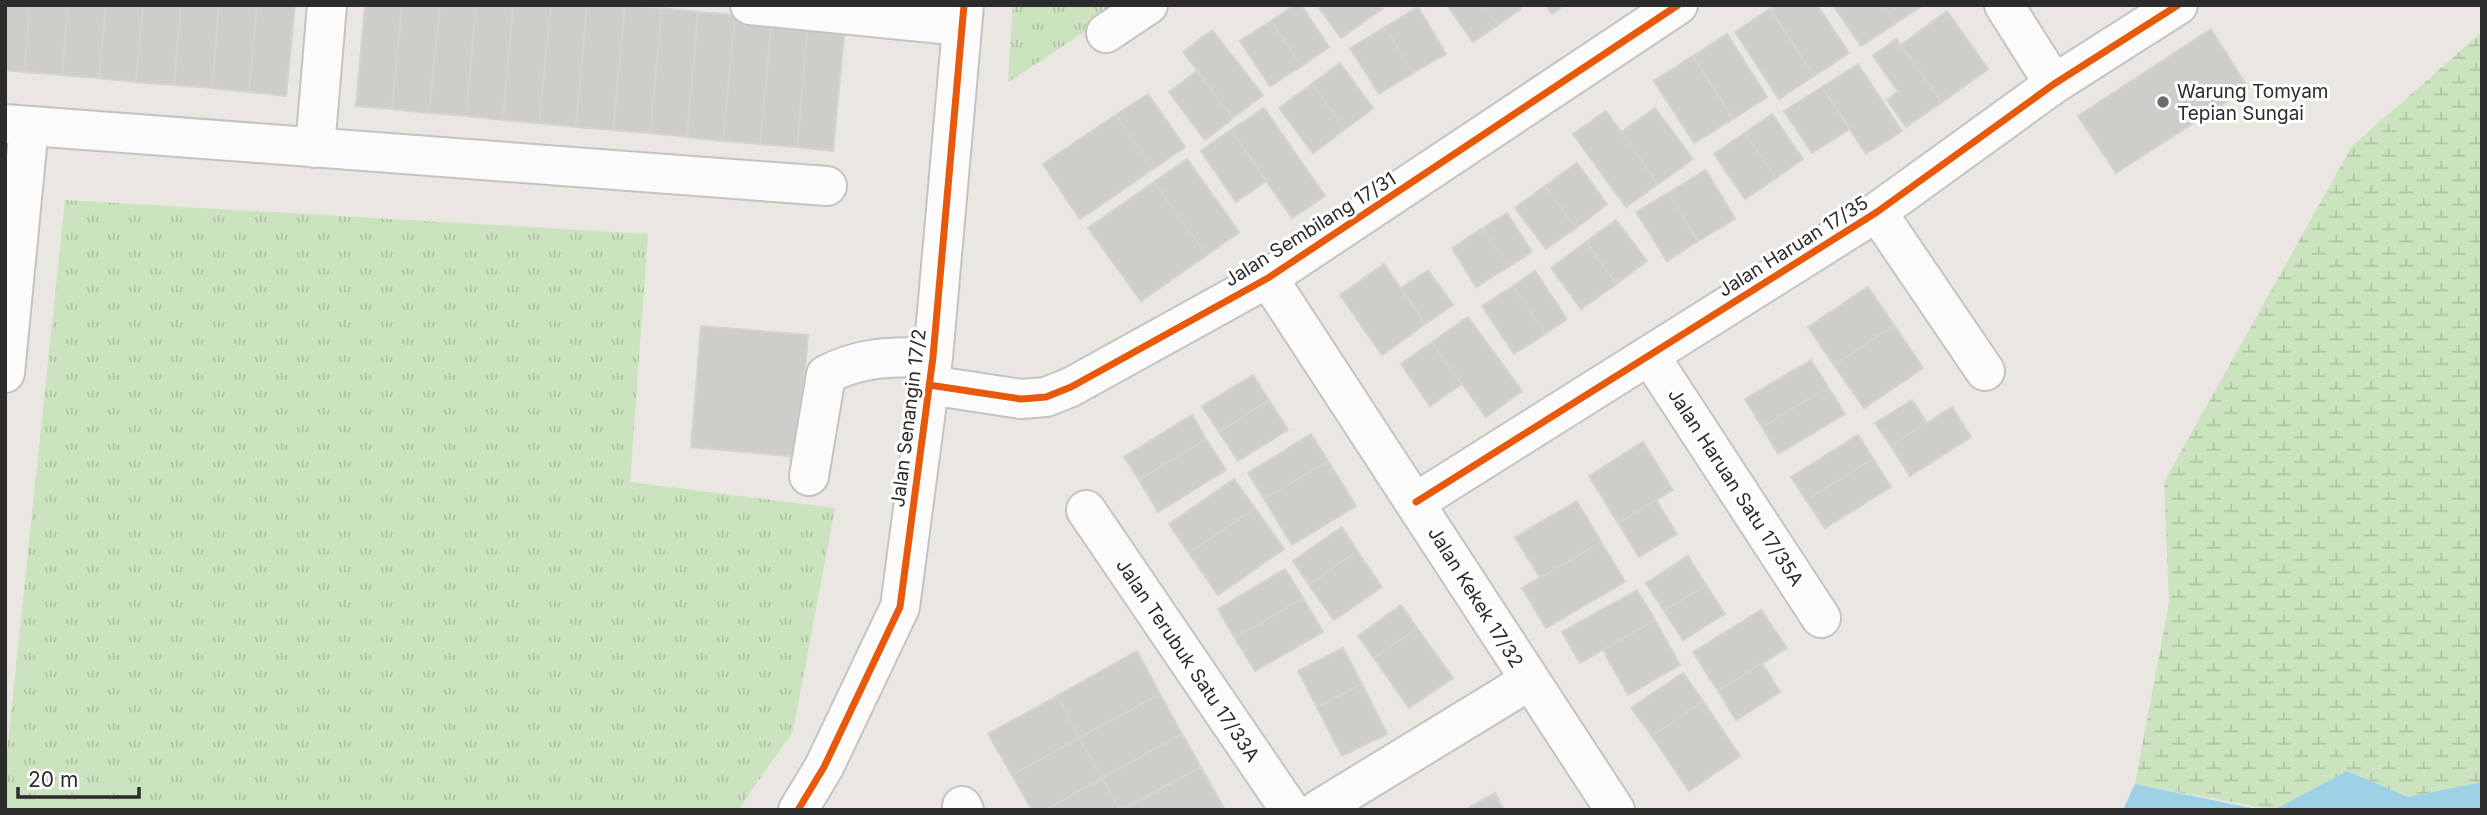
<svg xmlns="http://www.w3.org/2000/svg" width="2487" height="815" viewBox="0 0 2487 815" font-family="Inter,sans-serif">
<defs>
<pattern id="wetland-marsh" width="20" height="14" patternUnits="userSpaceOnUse" patternTransform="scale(1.75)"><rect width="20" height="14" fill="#cce3bf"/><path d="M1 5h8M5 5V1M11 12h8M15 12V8" fill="none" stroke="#afc3a4"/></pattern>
<pattern id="park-tufts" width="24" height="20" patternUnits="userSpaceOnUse" patternTransform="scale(1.75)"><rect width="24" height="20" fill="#cce3bf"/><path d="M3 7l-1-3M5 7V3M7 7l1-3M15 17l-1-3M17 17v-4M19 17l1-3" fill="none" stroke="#afc3a4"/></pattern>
</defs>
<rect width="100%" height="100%" fill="#eae7e3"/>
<!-- wetland -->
<path fill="url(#wetland-marsh)" d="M2482 32V782L2408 797 2347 771 2274 810 2135 784 2169 603 2164 482 2352 146Z"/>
<!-- park -->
<path fill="url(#park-tufts)" d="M1013 5H1126L1008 82Z
M65 200 648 234 630 482 835 508 793 731 738 810H5V771Z"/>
<!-- water -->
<path fill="#9cd1e6" d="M2347 771 2408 797 2482 782V810H2274Z
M2135 784 2261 810H2123Z"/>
<!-- building -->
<path fill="#cfcdca" stroke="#d5d2cf" stroke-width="2" d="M5 5H30L24 72 5 70Z
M30 5H68L62 75 24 72Z
M68 5H106L99 78 62 75Z
M106 5H143L136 82 99 78Z
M143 5H181L174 85 136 82Z
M181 5H219L212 88 174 85Z
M219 5H257L249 92 212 88Z
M257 5H295L286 96 249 92Z
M365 5H402L392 109 356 106Z
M402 5H440L429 113 392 109Z
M440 5H476L466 116 429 113Z
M476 5H513L503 120 466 116Z
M513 5H551L539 123 503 120Z
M551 5H587L576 127 539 123Z
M587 5H625L613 130 576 127Z
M625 5 662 8 650 133 613 130Z
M1294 5H1301L1329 47 1302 66 1271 21Z
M1317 5H1380L1382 9 1341 38Z
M1447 5H1483L1498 25 1473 42Z
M1483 5H1519L1521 9 1498 25Z
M1546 5H1564L1552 14Z
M1776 5H1817L1849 53 1814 76 1770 9Z
M1833 5H1884L1896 23 1861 46Z
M1884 5H1923L1896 23Z
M1418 7 1446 54 1413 73 1385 27Z
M662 8 698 12 687 137 650 133Z
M1770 9 1814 76 1779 99 1735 32Z
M1947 11 1988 69 1942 102 1901 45Z
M698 12 735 15 723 141 687 137Z
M735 15 772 19 760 144 723 141Z
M772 19 808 22 797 147 760 144Z
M1271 21 1302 66 1270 86 1240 41Z
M808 22 845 25 833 151 797 147Z
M1385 27 1413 73 1379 94 1350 48Z
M2211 29 2248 88 2116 173 2078 116Z
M1212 30 1263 95 1233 118 1183 52Z
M1727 34 1767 97 1733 119 1693 56Z
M1896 39 1942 102 1906 127 1887 100 1898 91 1873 56Z
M1693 56 1733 119 1694 143 1654 81Z
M1340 63 1373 108 1345 129 1312 84Z
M1858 64 1902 131 1866 154 1822 87Z
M1197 71 1233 118 1205 140 1169 92Z
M1312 84 1345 129 1313 153 1279 108Z
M1822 87 1850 129 1812 153 1784 111Z
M1148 94 1185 147 1153 169 1116 115Z
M1264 108 1325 196 1292 218 1231 130Z
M1655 108 1693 159 1658 184 1621 132Z
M1606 111 1658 184 1626 207 1573 134Z
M1772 114 1803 159 1776 178 1745 133Z
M1116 115 1153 169 1080 219 1043 164Z
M1231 130 1266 181 1236 202 1201 151Z
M1745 133 1776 178 1745 199 1714 154Z
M1187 159 1239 232 1207 255 1154 182Z
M1577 163 1607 204 1576 228 1545 186Z
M1706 170 1735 219 1698 241 1668 193Z
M1154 182 1207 255 1141 301 1088 228Z
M1545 186 1576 228 1546 249 1515 208Z
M1668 193 1698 241 1667 261 1636 212Z
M1507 213 1532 252 1508 267 1483 228Z
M1616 220 1647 261 1616 284 1586 242Z
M1483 228 1508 267 1476 287 1452 248Z
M1586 242 1616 284 1581 309 1551 268Z
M1384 264 1425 324 1382 355 1340 295Z
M1428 270 1453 305 1425 324 1401 288Z
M1535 271 1567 319 1545 334 1513 286Z
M1513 286 1545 334 1514 354 1482 306Z
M1868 287 1894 325 1834 365 1808 327Z
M1468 317 1522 391 1486 417 1432 342Z
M1894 325 1923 368 1864 408 1834 365Z
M701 326 808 335 798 457 691 447Z
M1432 342 1461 384 1430 406 1401 364Z
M1811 360 1828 387 1762 427 1745 399Z
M1253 375 1269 400 1219 432 1202 406Z
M1828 387 1845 414 1778 454 1762 427Z
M1269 400 1288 430 1238 461 1219 432Z
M1912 400 1927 423 1891 446 1875 423Z
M1952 407 1971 437 1910 476 1891 446Z
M1192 415 1206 439 1139 480 1124 457Z
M1311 434 1328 461 1264 499 1248 473Z
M1858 435 1873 459 1806 500 1791 477Z
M1206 439 1226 470 1158 512 1139 480Z
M1643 442 1673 490 1618 523 1589 476Z
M1873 459 1891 487 1825 528 1806 500Z
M1328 461 1356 506 1292 545 1264 499Z
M1234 479 1255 508 1189 553 1169 524Z
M1656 500 1677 534 1639 557 1618 523Z
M1577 501 1601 542 1540 578 1515 537Z
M1255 508 1284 549 1218 595 1189 553Z
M1342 527 1357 551 1309 585 1293 561Z
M1601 542 1625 582 1546 628 1522 588Z
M1357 551 1382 587 1334 620 1309 585Z
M1688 556 1706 585 1664 611 1646 583Z
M1285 569 1303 598 1235 638 1218 609Z
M1706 585 1725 614 1683 640 1664 611Z
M1637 590 1655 620 1580 663 1562 632Z
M1303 598 1323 632 1255 671 1235 638Z
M1401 605 1417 628 1374 658 1358 636Z
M1761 610 1787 648 1718 691 1693 652Z
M1655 620 1680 665 1628 695 1603 650Z
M1417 628 1453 678 1409 708 1374 658Z
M1343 648 1362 684 1317 707 1298 671Z
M1137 651 1160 694 1079 738 1057 696Z
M1762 663 1780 692 1736 720 1718 691Z
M1683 673 1703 701 1652 736 1631 708Z
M1362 684 1387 734 1342 756 1317 707Z
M1160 694 1182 734 1102 778 1079 738Z
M1057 696 1079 738 1012 775 988 734Z
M1703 701 1740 756 1689 791 1652 736Z
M1182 734 1201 767 1120 810 1102 778Z
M1079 738 1102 778 1045 810H1032L1012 775Z
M1201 767 1225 810H1123Z
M1102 778 1120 810H1045Z
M1495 793 1504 810H1465Z"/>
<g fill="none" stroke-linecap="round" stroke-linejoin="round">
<!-- minor casing -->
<g stroke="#c4c3c2" stroke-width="42">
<path id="minor" d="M750 5 962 26
M2004 5 2054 84
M1106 33 1148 5
M5 124 827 186
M315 148 327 5
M1877 212 1985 371
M1268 278 1615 810
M1650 356 1821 618
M5 373 29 126
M929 385 1021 399 1046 397 1071 387 1268 278 1678 5
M809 476 826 375C861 356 894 357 933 357
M1416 502 1877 212 2054 84 2178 5
M1086 510 1290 810
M962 806 964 810
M798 810 824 767 900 607 933 357 964 5
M1318 810 1529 681"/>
</g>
<!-- minor -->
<use href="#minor" stroke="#fcfbfb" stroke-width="38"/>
<!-- cycleway casing -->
<g stroke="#fff" stroke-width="11">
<path id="cycleway" d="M929 385 1021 399 1046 397 1071 387 1268 278 1678 5
M1416 502 1877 212 2054 84 2178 5
M798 810 824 767 900 607 933 357 964 5"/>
</g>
<!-- cycleway -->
<use href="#cycleway" stroke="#e8590c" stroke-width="7"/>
</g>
<!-- markers -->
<circle fill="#6e6d6c" stroke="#fff" stroke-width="2.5" cx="2163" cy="102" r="7"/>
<g text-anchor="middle" stroke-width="6" stroke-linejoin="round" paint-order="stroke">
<!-- poi labels -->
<g font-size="19" fill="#2c2c2c" stroke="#fff" text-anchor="start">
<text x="2177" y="98">Warung Tomyam<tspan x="2177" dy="22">Tepian Sungai</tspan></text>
</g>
<!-- street labels -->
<g font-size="19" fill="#2c2c2c" stroke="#fff">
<text transform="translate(1310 229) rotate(-32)" y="7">Jalan Sembilang 17/31</text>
<text transform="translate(1793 246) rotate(-32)" y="7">Jalan Haruan 17/35</text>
<text transform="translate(908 418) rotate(-83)" y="7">Jalan Senangin 17/2</text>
<text transform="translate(1736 487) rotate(57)" y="7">Jalan Haruan Satu 17/35A</text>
<text transform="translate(1476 597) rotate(58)" y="7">Jalan Kekek 17/32</text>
<text transform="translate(1188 660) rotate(56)" y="7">Jalan Terubuk Satu 17/33A</text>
</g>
</g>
<!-- border -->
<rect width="2487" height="815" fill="none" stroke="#2c2c2c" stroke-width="14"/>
<!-- scale -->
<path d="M18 787v10h121v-10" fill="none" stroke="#2c2c2c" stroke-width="3.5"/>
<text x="28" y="787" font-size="21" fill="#2c2c2c" stroke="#ffffff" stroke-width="5" paint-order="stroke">20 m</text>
</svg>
